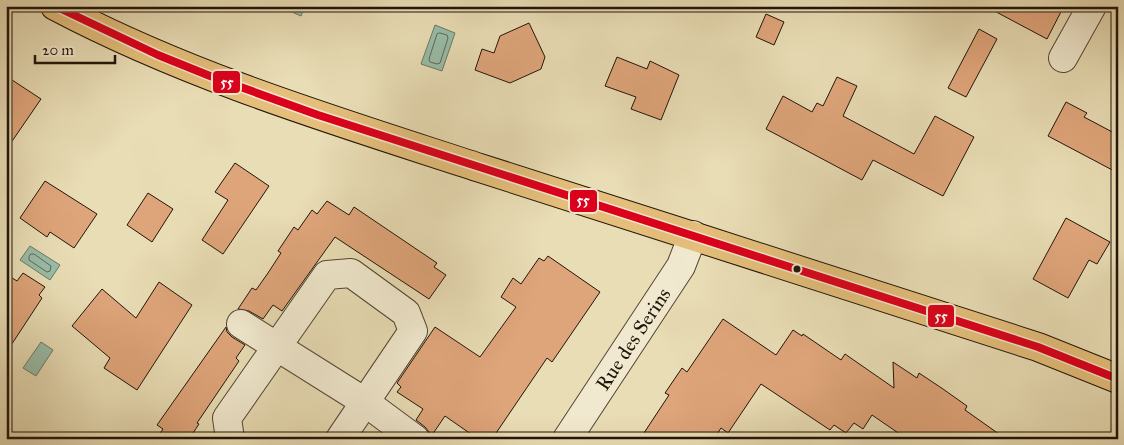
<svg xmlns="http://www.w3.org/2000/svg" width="1124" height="445" viewBox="0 0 1124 445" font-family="'IM FELL Great Primer',serif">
<rect width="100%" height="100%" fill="#e9ddb5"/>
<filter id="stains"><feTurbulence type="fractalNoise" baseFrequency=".004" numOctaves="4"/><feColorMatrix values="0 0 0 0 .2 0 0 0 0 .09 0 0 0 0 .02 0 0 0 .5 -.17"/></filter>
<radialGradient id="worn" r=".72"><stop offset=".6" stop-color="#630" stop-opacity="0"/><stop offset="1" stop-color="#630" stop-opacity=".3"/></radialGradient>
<!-- water -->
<path fill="#99bda8" stroke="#697968" d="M286 6H305L301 16 285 9Z
M435 25 455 33 442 71 421 64Z
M30 246 60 265 50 280 20 260Z
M41 342 53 350 36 376 23 368Z"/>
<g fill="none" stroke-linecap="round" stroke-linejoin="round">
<!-- shore -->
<path stroke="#5d6858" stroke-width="1" d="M440 33 447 35 448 38 440 63 437 64 430 62 429 59 437 34Z
M31 254H34L51 266 50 271 47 272 29 260V257Z"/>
</g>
<!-- building -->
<path fill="#dfa57a" stroke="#211409" d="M985 6H1064L1047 39Z
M766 14 784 22 774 45 756 37Z
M529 23 545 57 541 69 510 83 475 70 482 49 494 53 500 36Z
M979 29 997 39 966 97 948 88Z
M617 57 647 69 650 61 679 75 661 120 631 109 636 97 605 86Z
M6 76 41 99 6 150Z
M837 77 857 86 843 116 914 154 935 116 974 137 943 196 873 160 862 180 766 129 783 96 812 112 817 103 823 106Z
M1066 102 1087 113 1084 117 1118 135V173L1048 136Z
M235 163 269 186 223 254 202 240 228 200 215 192Z
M45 181 97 214 74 248 50 232 47 237 20 218Z
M148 193 173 209 152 242 127 225Z
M327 201 349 215 354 207 437 263 434 267 446 275 429 299 335 237 282 311 273 305 263 319 249 311 238 309 252 288 256 290 268 273 281 253 278 251 294 227 298 230 312 210 317 214Z
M1066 218 1110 242 1097 264 1089 260 1068 298 1033 279Z
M548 256 600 292 552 362 547 358 492 439H478L445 416 430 438 429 432 425 427 416 420 423 409 397 392 401 387 397 383 435 327 480 357 516 307 501 297 513 278 521 284 539 258 544 261Z
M23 273 45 287 39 295 42 298 6 353V274L17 281Z
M159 282 192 305 137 390 104 368 110 358 72 326 102 289 136 318Z
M723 319 776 355 793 330 802 336 803 334 841 360 845 354 894 388 893 362 917 378 919 373 943 389 967 406 965 410 1006 439H907L872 415 863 429 854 423 846 433 834 425 830 430 761 384 728 433 721 428 714 439H640L669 395 665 393 682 368 687 372Z
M226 327 227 332 232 337 245 345 236 358 239 361 197 423 199 424 189 439H156L163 429 157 425Z"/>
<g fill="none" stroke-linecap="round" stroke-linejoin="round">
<!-- minor casing -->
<g stroke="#534634" stroke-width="30">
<g id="minor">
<path d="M1063 58 1092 6"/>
<path d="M241 324 365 402 415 439"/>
<path d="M230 439 227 418 327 275 351 273 406 313 413 331 340 439"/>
<path id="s1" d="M567 439 681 266 693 235"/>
</g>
</g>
<!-- major casing -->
<g stroke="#211409" stroke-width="30">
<path id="major" d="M55 6C189 77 336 121 480 168 666 228 852 286 1038 347L1118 379"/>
</g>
<!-- minor -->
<use href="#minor" stroke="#f1e9cf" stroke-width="28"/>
<!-- major -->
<use href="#major" stroke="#e4be7a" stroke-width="28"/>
<!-- bus-1 casing -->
<g stroke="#f1e9cf" stroke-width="11">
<path id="bus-1" d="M55 6 158 55 210 76 318 115 1038 347 1118 379"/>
</g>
<!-- bus-1 -->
<use href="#bus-1" stroke="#db001b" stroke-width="8"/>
</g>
<!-- markers -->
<circle fill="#211409" stroke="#f1e9cf" stroke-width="2" cx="797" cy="269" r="4.5"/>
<g text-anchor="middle" stroke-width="5" stroke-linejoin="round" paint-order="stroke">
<!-- street labels -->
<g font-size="20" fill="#211409" stroke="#f1e9cf">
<text dy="7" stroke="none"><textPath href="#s1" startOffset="120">Rue des Serins</textPath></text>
</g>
</g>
<g stroke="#f1e9cf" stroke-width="2">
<rect x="212" y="70" width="29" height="24" rx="5" fill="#db001b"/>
<rect x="569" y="189" width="29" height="24" rx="5" fill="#db001b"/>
<rect x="927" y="304" width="28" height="24" rx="5" fill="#db001b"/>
</g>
<g font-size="14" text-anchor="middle" font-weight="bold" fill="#fff">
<text x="227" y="87">55</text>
<text x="583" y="205">55</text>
<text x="941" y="321">55</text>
</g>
<!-- margin -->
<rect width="1124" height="445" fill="none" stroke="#e9ddb5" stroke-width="25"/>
<rect x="8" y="8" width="1109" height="430" fill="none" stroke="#211409" stroke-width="2.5"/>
<rect x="12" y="12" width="1099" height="420" fill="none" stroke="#211409"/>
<!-- scale -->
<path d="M35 55v8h80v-8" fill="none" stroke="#211409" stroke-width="2.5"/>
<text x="42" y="55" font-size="15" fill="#211409" stroke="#f1e9cf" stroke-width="4" paint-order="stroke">20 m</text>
<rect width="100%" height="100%" filter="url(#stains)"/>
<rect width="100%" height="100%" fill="url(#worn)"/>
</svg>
